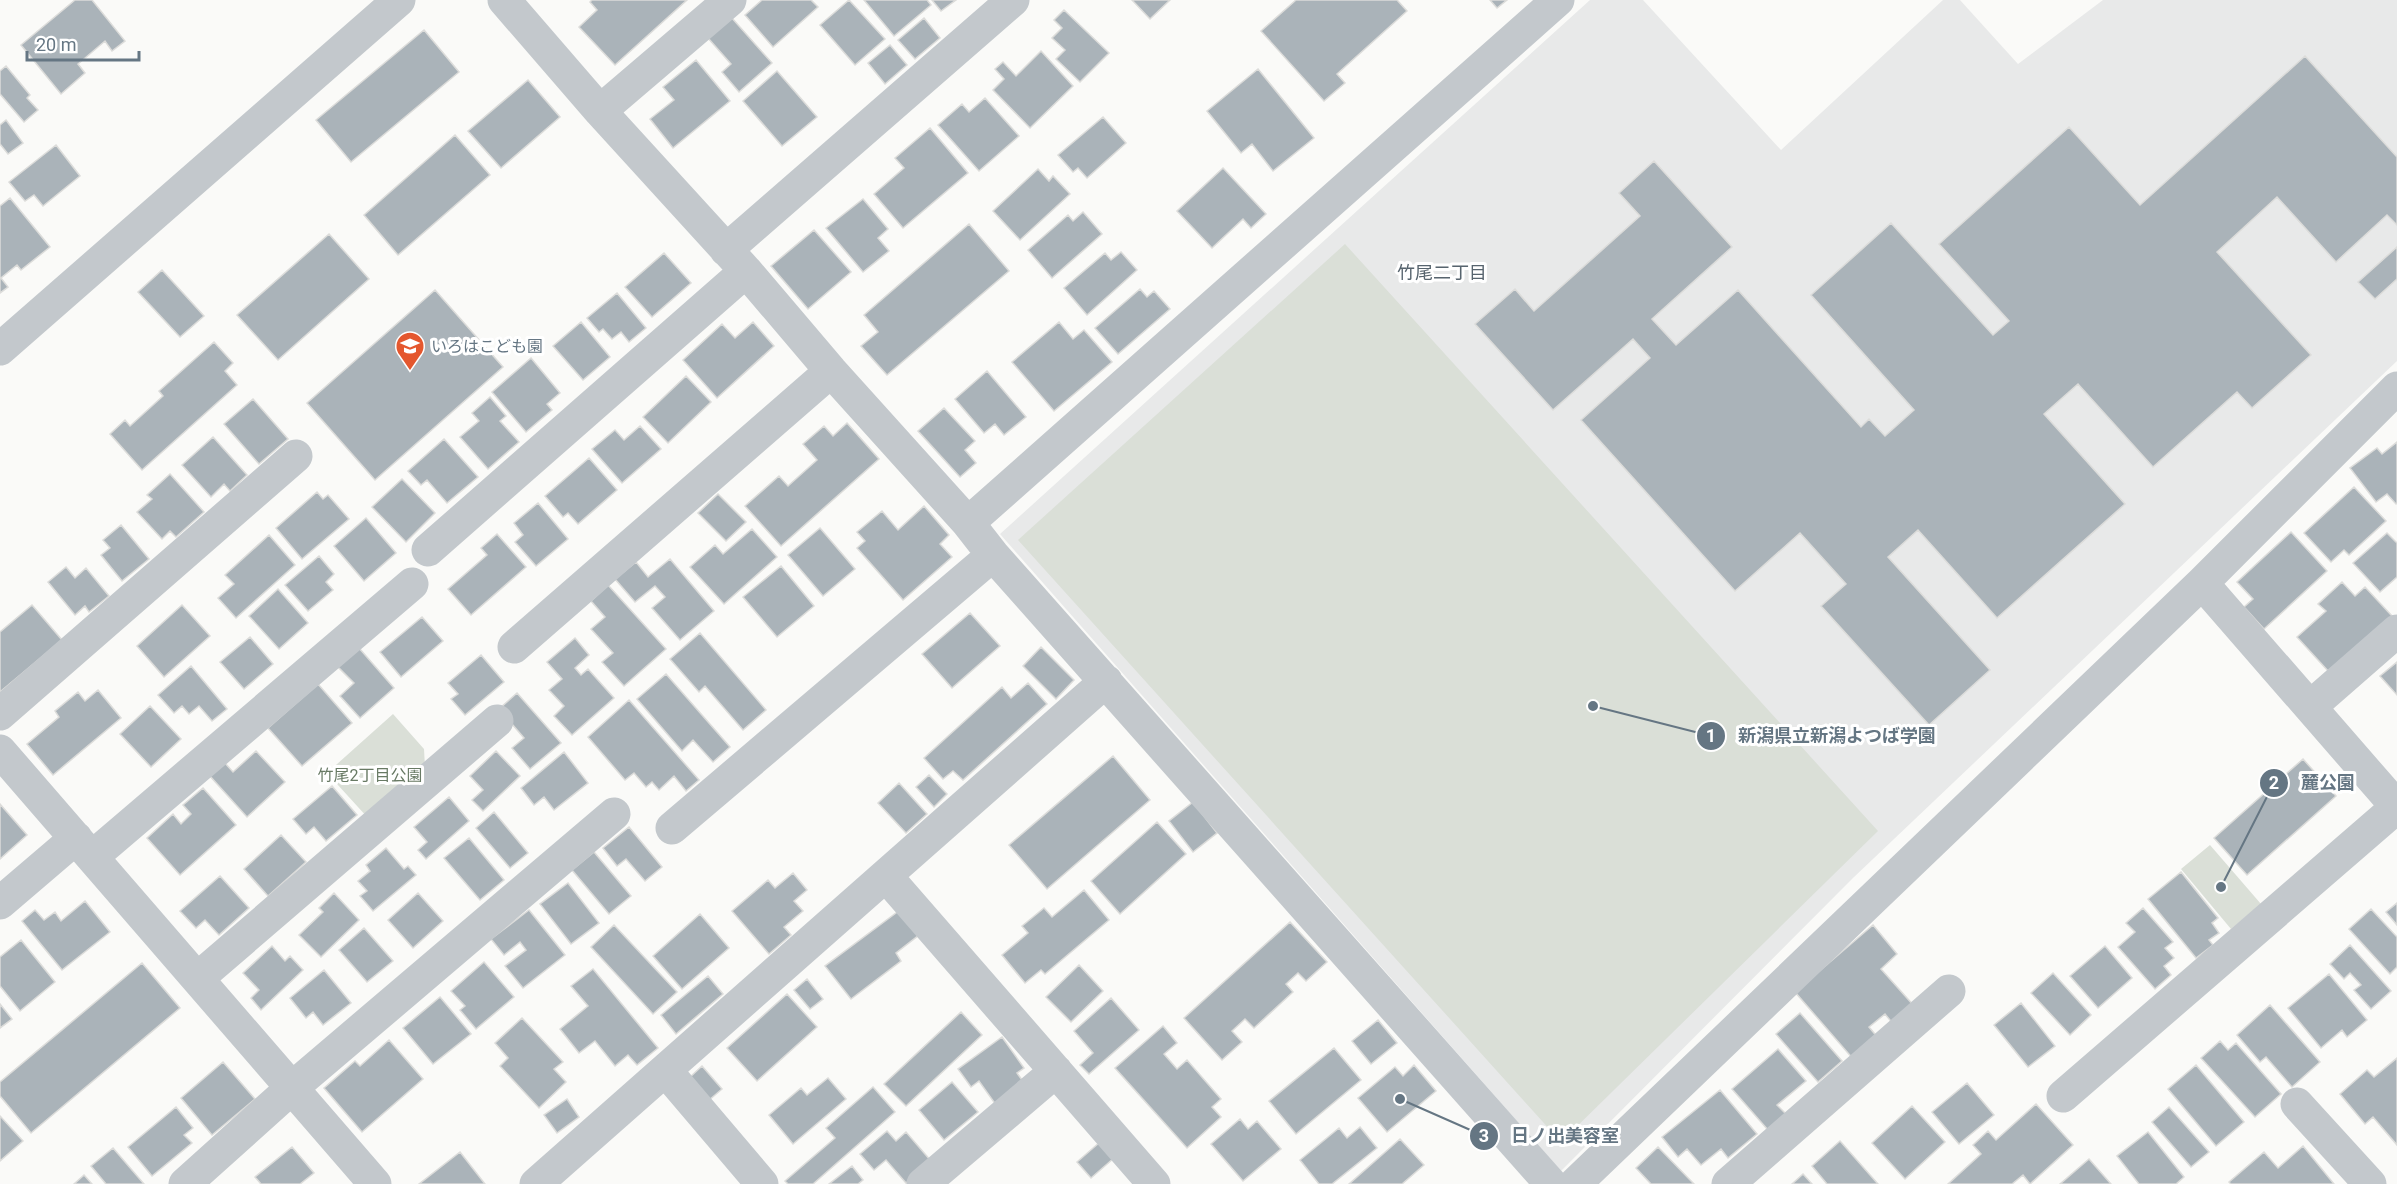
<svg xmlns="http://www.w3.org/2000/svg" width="2397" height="1184" viewBox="0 0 2397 1184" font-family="Roboto,'Noto Sans JP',sans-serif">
<rect width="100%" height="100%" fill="#fafaf8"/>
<!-- built -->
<path fill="#e8e9e9" d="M1590 0H1643L1781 150 1943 0H1960L2018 64 2103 0H2397V361L1853 878 1561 1171 1000 534Z"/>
<!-- green -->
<path fill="#dadfd7" d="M1345 244 1878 831 1561 1142 1018 540Z
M393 714 424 749 425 767 368 818 327 773Z
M2210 845 2261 904 2231 929 2181 869Z"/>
<!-- building -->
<path fill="#aab3b9" stroke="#dcdcda" stroke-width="1.5" d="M75 0H92L125 41 112 51 105 41 78 64 85 73 61 94 21 45Z
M592 0H687L615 65 579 27 597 10 590 2Z
M762 0H811L818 7 773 47 745 15Z
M849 0 885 39 855 65 820 25Z
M864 0H927L931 5 894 36Z
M932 0H956L941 11Z
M1132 0H1170L1150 19Z
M1296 0H1397L1407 11 1337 74 1345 83 1324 101 1261 31Z
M1490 0H1507L1497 8Z
M1064 10 1109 53 1080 82 1056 59 1065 50 1052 38 1062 28 1054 20Z
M731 17 772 63 739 92 722 72 731 64 708 38Z
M924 18 940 38 915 59 898 40Z
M424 30 459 72 351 162 316 120Z
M890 45 907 65 885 84 868 63Z
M1041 51 1073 86 1030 128 993 90 1004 79 995 69 1003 62 1016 76Z
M2305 56 2397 157V225L2387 215 2336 262 2277 197 2217 252 2311 355 2252 408 2237 392 2153 467 2078 384 2044 414 2125 504 1997 618 1918 530 1888 557 1990 670 1929 725 1821 606 1846 584 1800 533 1735 591 1581 420 1650 358 1633 339 1553 410 1475 324 1515 289 1534 311 1640 216 1619 193 1654 161 1732 247 1652 319 1676 345 1738 290 1861 427 1869 419 1885 436 1914 410 1811 295 1891 223 1993 335 2009 321 1939 244 2069 127 2140 205Z
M696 60 730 101 673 148 650 119 674 100 663 87Z
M6 66 30 95 27 98 38 110 24 122 0 94V71Z
M1258 69 1314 138 1273 171 1252 144 1241 153 1207 111Z
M777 71 817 117 782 146 743 101Z
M528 80 560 117 501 168 468 131Z
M985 98 1019 136 979 171 938 125 962 104 969 112Z
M1103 117 1126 143 1087 178 1078 168 1073 172 1058 155Z
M6 120 23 143 8 154 0 144V125Z
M930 128 968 173 903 228 874 194 904 168 895 158Z
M455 135 490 175 398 255 364 215Z
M56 145 80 176 43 206 34 195 25 201 9 182Z
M1223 168 1266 214 1251 228 1243 219 1212 248 1177 211Z
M1038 169 1049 181 1053 176 1070 194 1020 240 993 211Z
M10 198 50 247 21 270 17 265 1 278 8 287 0 293V206Z
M863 199 888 229 878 238 889 251 863 272 826 228Z
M1083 212 1102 234 1052 278 1028 250 1068 215 1073 221Z
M969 224 1009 271 887 375 861 346 878 332 864 315Z
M814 230 851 272 808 309 771 266Z
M329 234 369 279 278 360 237 315Z
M2397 247V279L2375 299 2358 282Z
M1121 252 1137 270 1087 315 1064 288 1105 253 1111 260Z
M664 253 691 283 652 317 625 287Z
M162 270 204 316 180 337 138 292Z
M1140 289 1147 297 1154 291 1170 309 1118 354 1095 328Z
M435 290 503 367 375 480 307 403Z
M617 293 646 328 629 342 621 332 612 339 603 329 599 332 587 318Z
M581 322 610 357 583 380 553 346Z
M753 322 774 346 717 398 683 360 722 324 735 338Z
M1059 322 1073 339 1084 330 1112 362 1054 411 1012 362Z
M214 342 233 363 225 371 237 385 142 470 110 434 125 420 130 426 163 396 159 391Z
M531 358 560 393 547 404 552 410 526 432 492 392Z
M987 371 1026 417 1004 435 995 424 984 433 955 399Z
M686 376 711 402 668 443 643 417Z
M490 397 506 416 500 421 519 442 488 469 460 437 479 421 472 413Z
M253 399 288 439 259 464 224 424Z
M944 408 975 441 965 450 976 463 960 477 918 431Z
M847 423 879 459 781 546 745 506 779 476 788 486 817 460 803 444 824 426 833 436Z
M640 426 661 449 622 483 592 449 615 430 624 440Z
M213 437 247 475 230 491 224 484 211 497 182 465Z
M444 439 478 477 447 503 427 480 421 485 408 471Z
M2397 442V503L2396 504 2387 494 2376 502 2350 468 2377 448 2382 454Z
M589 458 617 490 578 524 568 513 563 517 545 496Z
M170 474 204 512 176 537 170 531 162 539 137 512 152 499 147 495Z
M402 479 435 513 406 542 372 507Z
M2354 487 2386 521 2349 555 2344 550 2331 562 2304 533Z
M317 492 323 499 328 495 349 519 302 559 276 528Z
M718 494 746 522 726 541 698 513Z
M538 503 568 539 536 566 515 542 523 535 514 523Z
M924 506 949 535 940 544 952 557 903 600 857 548 865 541 857 532 882 511 898 530Z
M366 518 396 553 364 581 334 546Z
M121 525 149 559 122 581 101 555 110 548 103 540Z
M820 528 855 569 823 596 788 555Z
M752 529 777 557 724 604 690 567 715 545 723 554Z
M2291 532 2327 571 2264 629 2244 607 2253 599 2237 582Z
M2387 533 2397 543V577L2380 592 2353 563Z
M497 534 526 567 471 615 448 589 487 555 481 548Z
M269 535 295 565 236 618 218 598 234 584 225 575Z
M319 556 334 574 326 582 333 590 308 611 285 585Z
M670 559 714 611 680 640 652 608 665 597 655 586 635 602 615 579 636 562 648 577Z
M781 566 814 606 777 637 743 597Z
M66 567 75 578 86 568 109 596 89 612 85 606 75 615 48 582Z
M2342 582 2355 596 2365 587 2392 616 2329 672 2297 637 2326 611 2318 604Z
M608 585 666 649 624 686 602 662 613 653 591 629 605 617 591 601Z
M278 589 308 623 279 649 249 616Z
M32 605 62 640 0 692V632Z
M182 605 210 636 164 677 137 646Z
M970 613 1000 646 952 688 922 654Z
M422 617 443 641 401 677 380 652Z
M700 633 766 710 743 730 705 686 699 692 670 659Z
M250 637 273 664 244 689 220 662Z
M575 638 589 655 575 668 581 675 588 669 614 698 572 735 554 716 564 706 549 690 562 679 547 662Z
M1041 647 1074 680 1056 699 1023 666Z
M359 648 394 688 360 718 340 696 354 683 338 667Z
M481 655 504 682 465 715 451 699 458 694 448 683Z
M2397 662V695L2380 676Z
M191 666 227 709 212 721 199 706 189 714 182 706 174 713 158 695Z
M666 674 730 747 713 762 693 740 682 751 637 699Z
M1028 683 1047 704 963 780 953 771 943 779 924 758 1002 687 1011 698Z
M318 684 352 723 302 766 268 728Z
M98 690 121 718 53 775 27 744 59 717 55 711 78 692 85 701Z
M517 693 561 743 530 769 512 748 524 738 499 709Z
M629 700 699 780 686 791 674 776 659 790 652 782 646 787 634 773 625 780 588 737Z
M150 706 181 739 151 767 120 734Z
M256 751 285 782 247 817 209 775 224 762 233 772Z
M496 751 520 776 483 811 472 800 483 790 470 776Z
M564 752 588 783 554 810 544 797 534 805 521 788Z
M1113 756 1150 800 1047 889 1009 845Z
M2303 759 2336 796 2247 875 2214 838Z
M929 775 947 794 934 807 916 787Z
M899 783 927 814 906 833 878 803Z
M332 786 357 815 326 841 314 827 306 834 293 819Z
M203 788 236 825 180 875 147 838 173 814 181 824 191 814 183 805Z
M449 797 469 821 426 859 418 850 427 842 414 827Z
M1193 802 1217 833 1193 852 1169 821Z
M0 804 27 835 0 859Z
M494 812 528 853 510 868 476 828Z
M1157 822 1186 854 1120 914 1091 881Z
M629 827 662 867 645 881 626 859 617 866 603 848Z
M281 835 306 862 268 896 244 869Z
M469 838 504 880 480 900 444 858Z
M386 848 404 869 408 866 416 875 373 911 360 896 367 891 358 881 370 871 366 865Z
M594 852 631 896 609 914 572 870Z
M2181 872 2218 918 2212 923 2219 933 2209 940 2213 945 2196 958 2148 899Z
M793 873 807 890 794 901 803 911 784 927 791 935 769 954 732 911 768 880 775 888Z
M220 876 249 908 219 935 205 920 196 928 180 911Z
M568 883 599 923 571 944 540 904Z
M1084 890 1109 920 1045 974 1041 970 1025 983 1002 955 1028 933 1022 926 1044 908 1052 917Z
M334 893 359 920 321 957 299 935 323 912 319 908Z
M418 893 443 921 413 948 388 920Z
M85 901 110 932 62 970 22 921 35 910 44 920 55 912 61 921Z
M2397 903V925L2386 912Z
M2143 908 2173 942 2165 948 2174 958 2164 966 2171 975 2155 989 2118 947 2135 932 2126 923Z
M2371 909 2397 937V967L2390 974 2349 929Z
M529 910 565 955 523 988 505 966 526 950 520 942 504 955 491 939Z
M900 910 919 935 896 953 901 961 851 999 825 966Z
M700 914 729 948 682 989 653 956Z
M1290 922 1327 962 1306 981 1298 973 1286 984 1293 992 1254 1028 1245 1019 1232 1031 1242 1042 1222 1060 1184 1018Z
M614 925 677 992 653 1014 591 947Z
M1873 925 1897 954 1881 969 1915 1007 1894 1025 1885 1014 1869 1027 1879 1039 1854 1060 1795 992Z
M364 928 393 961 367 982 339 950Z
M21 940 55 982 20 1011 0 986V957Z
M2350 945 2391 991 2371 1009 2354 990 2361 985 2350 973 2344 979 2330 964Z
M272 946 285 961 290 956 303 970 261 1010 251 998 259 990 243 973Z
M2105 946 2132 978 2098 1008 2070 976Z
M484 962 514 997 476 1029 460 1010 465 1006 451 991Z
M142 963 180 1008 31 1133 0 1096V1082Z
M1079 965 1103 991 1071 1022 1046 997Z
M593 969 658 1048 637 1065 628 1055 615 1066 595 1041 579 1053 560 1029 588 1006 571 986Z
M324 970 351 1003 323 1025 313 1012 306 1018 290 998Z
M2053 973 2091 1015 2070 1035 2031 993Z
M2329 974 2367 1020 2347 1037 2342 1030 2321 1048 2288 1008Z
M708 976 723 994 676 1034 661 1015Z
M807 979 823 999 810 1009 794 990Z
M787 994 817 1027 757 1081 727 1048Z
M440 997 471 1034 433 1064 403 1028Z
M1111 998 1139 1030 1089 1074 1080 1065 1093 1053 1074 1031Z
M2021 1003 2055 1046 2028 1067 1994 1025Z
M0 1004 12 1019 0 1028Z
M2270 1005 2320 1062 2292 1087 2266 1057 2260 1062 2237 1035Z
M961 1012 982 1035 906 1106 884 1084Z
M1800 1013 1842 1061 1818 1082 1776 1034Z
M522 1018 563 1062 554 1069 566 1082 539 1108 500 1066 508 1058 495 1043Z
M1378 1020 1397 1043 1371 1064 1352 1041Z
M1163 1026 1177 1043 1164 1054 1177 1069 1187 1060 1221 1099 1212 1107 1221 1117 1187 1148 1115 1068Z
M1002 1037 1024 1068 1017 1073 1025 1084 996 1105 979 1081 971 1087 958 1069Z
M389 1040 423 1079 362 1132 324 1088 355 1061 360 1066Z
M2220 1041 2228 1050 2236 1043 2281 1094 2255 1117 2201 1058Z
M1334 1048 1361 1080 1296 1134 1269 1101Z
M1778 1049 1806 1081 1777 1105 1786 1114 1768 1130 1732 1089Z
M2397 1058V1145L2373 1117 2365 1124 2340 1094 2367 1070 2374 1077Z
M223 1062 255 1099 212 1135 181 1098Z
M1414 1065 1436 1091 1387 1132 1358 1098 1395 1067 1403 1076Z
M2196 1065 2244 1122 2216 1146 2168 1089Z
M702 1066 722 1089 708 1101 689 1078Z
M828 1078 846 1099 793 1144 769 1115 801 1088 807 1095Z
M952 1082 978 1112 944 1140 919 1110Z
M1967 1083 1994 1115 1959 1144 1932 1112Z
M873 1087 895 1112 813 1184H788L785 1181 835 1138 826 1128Z
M1720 1090 1757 1134 1728 1158 1721 1149 1701 1165 1687 1149 1678 1157 1662 1137Z
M567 1099 579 1117 557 1133 544 1115Z
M2036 1104 2073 1145 2030 1184 2023 1175 2012 1184H1948L1981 1154 1973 1145 1988 1131 1996 1140Z
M1912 1106 1945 1142 1905 1179 1872 1143Z
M176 1107 193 1128 184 1135 192 1143 152 1176 128 1147Z
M2169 1107 2209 1152 2191 1167 2152 1122Z
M0 1116 23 1141 0 1161Z
M1240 1119 1248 1129 1257 1121 1281 1149 1243 1181 1211 1144Z
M1360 1127 1377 1148 1332 1184H1319L1300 1160 1339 1128 1347 1138Z
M887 1131 896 1141 906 1132 931 1161 906 1183 886 1160 874 1170 860 1154Z
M2148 1132 2184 1177 2176 1184H2139L2117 1156Z
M1400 1139 1424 1165 1402 1184H1349Z
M1840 1141 1878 1184H1827L1812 1166Z
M1100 1142 1114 1158 1091 1178 1077 1162Z
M2303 1146 2334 1184H2231L2229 1182 2264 1152 2278 1168Z
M292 1147 314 1173 300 1184H261L255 1177Z
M1658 1147 1694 1184H1651L1636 1168Z
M113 1148 144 1184H106L91 1166Z
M460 1152 485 1184H419Z
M2089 1159 2111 1184H2060Z
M852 1166 863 1180 858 1184H829Z
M1803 1174 1812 1184H1792Z
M84 1175 92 1184H74Z"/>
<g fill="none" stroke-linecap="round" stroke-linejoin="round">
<!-- minor -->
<path stroke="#c3c8cc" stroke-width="33" d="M504 0 600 111 746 271 831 371 968 523 993 555 1551 1184
M600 111 730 0
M726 250 1013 0
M968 523 1558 0
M428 550 746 271
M2202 583 2397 807
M514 647 831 371
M2310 707 2397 631
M0 714 296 456
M0 751 375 1184
M672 828 993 555
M92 857 412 584
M886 876 1154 1184
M0 903 76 838
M198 978 497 721
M666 1071 762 1184
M2063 1096 2397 807
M2297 1104 2370 1184
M185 1184 293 1087 614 814
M536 1184 1106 681
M923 1184 1056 1071
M1575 1184 2202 583 2397 388
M1728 1184 1949 991"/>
<!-- tertiary -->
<path stroke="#c3c8cc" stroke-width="33" d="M0 349 399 0"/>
</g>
<!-- icons -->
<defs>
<g id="school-pin" transform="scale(1.5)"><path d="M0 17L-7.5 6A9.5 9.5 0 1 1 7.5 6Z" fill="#e4572e" stroke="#fff"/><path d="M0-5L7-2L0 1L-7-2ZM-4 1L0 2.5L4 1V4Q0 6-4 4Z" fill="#fff"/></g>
</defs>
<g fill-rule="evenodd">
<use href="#school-pin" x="410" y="346"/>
</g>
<g text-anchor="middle" stroke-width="6" stroke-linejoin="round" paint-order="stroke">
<!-- poi labels -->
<g font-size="16" fill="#657683" stroke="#fff" text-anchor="start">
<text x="431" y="352">いろはこども園</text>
</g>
<!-- park labels -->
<g font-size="16" fill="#687a64" stroke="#fff">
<text x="370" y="781">竹尾2丁目公園</text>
</g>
<!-- neighbourhood labels -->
<g font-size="18" fill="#57646e" stroke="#fff">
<text x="1442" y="279">竹尾二丁目</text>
</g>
</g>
<!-- callouts -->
<path fill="none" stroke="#657683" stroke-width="2" d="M1593 706L1711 736M2221 887L2274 783M1400 1099L1484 1136"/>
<g fill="#657683" stroke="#fff" stroke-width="2">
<circle cx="1593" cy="706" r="6"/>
<circle cx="2221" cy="887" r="6"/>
<circle cx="1400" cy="1099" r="6"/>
<circle cx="1711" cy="736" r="15"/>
<circle cx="2274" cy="783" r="15"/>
<circle cx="1484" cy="1136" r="15"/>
</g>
<g font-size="18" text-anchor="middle" font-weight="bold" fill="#fff">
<text x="1711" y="742">1</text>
<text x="2274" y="789">2</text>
<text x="1484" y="1142">3</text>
</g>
<g font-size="18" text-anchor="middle" font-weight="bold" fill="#657683" stroke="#fff" stroke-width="6" stroke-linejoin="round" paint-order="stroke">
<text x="1837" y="742">新潟県立新潟よつば学園</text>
<text x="2328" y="789">麓公園</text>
<text x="1565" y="1142">日ノ出美容室</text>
</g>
<!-- scale -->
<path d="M27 51v9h112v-9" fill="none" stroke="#657683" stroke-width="3"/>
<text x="36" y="51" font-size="18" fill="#657683" stroke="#ffffff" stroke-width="4.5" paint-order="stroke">20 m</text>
</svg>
